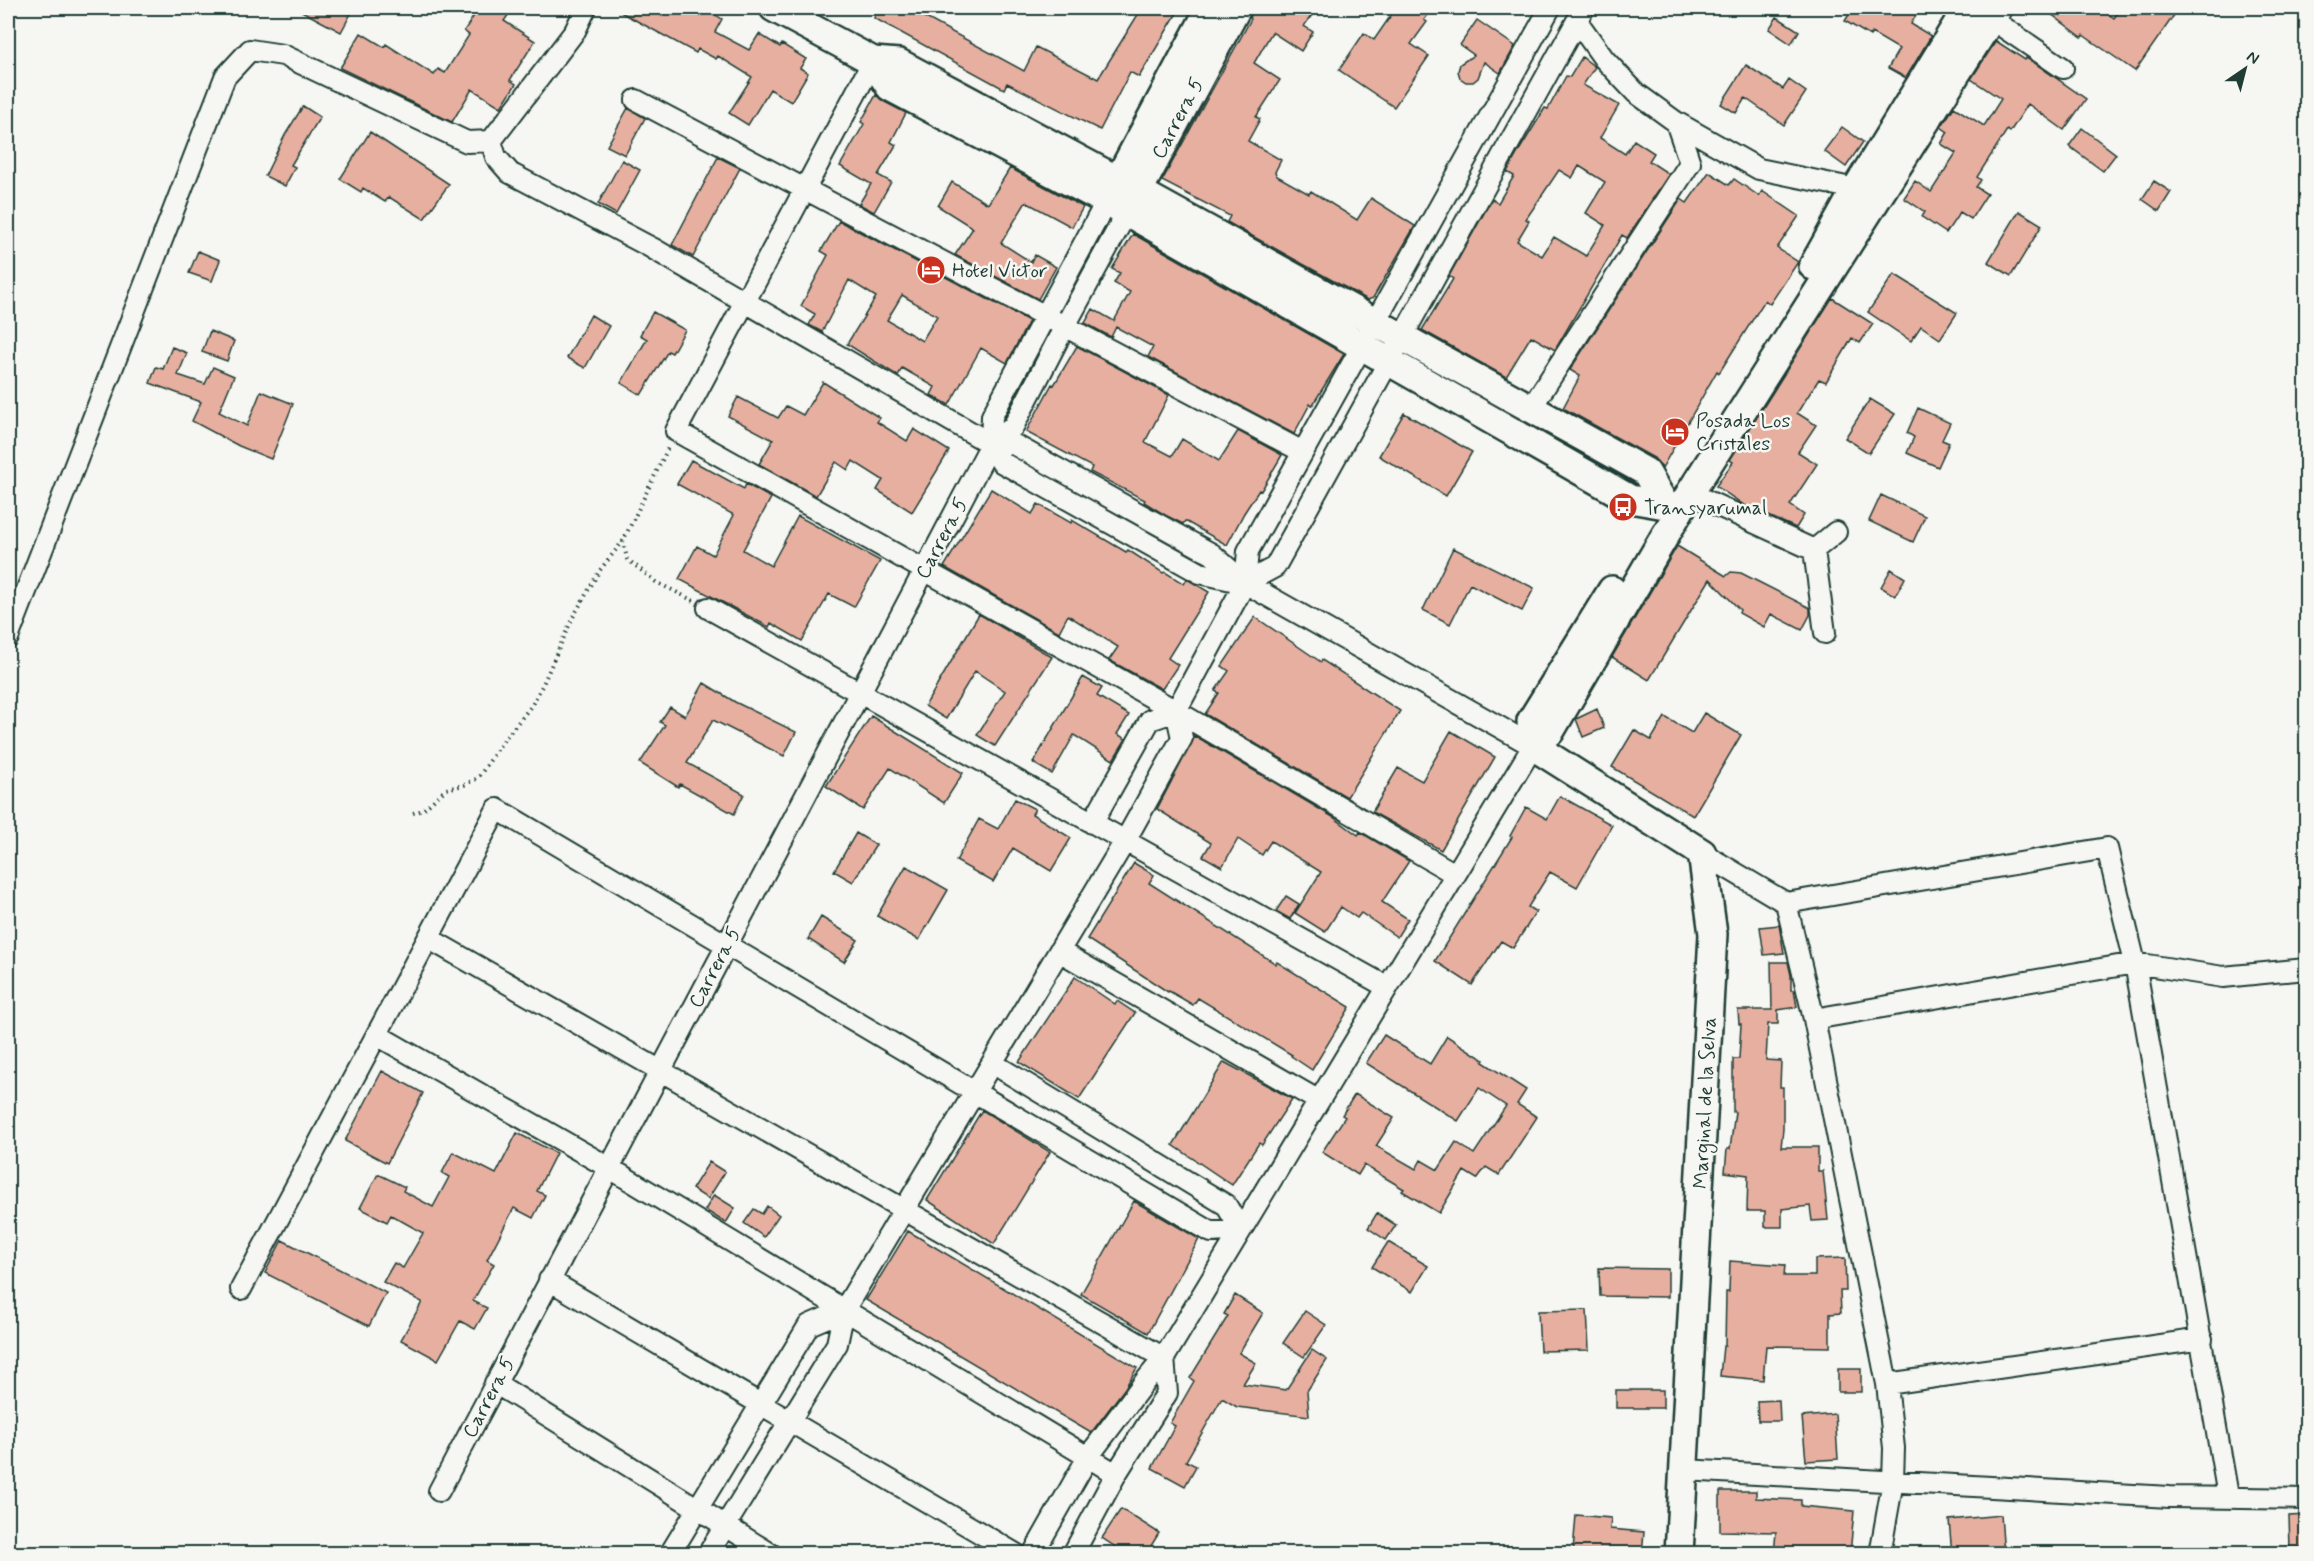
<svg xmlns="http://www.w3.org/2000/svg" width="2314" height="1561" viewBox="0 0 2314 1561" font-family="Mynerve,sans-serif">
<rect width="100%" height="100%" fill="#f6f6f2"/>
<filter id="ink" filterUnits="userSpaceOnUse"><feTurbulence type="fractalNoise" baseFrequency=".0167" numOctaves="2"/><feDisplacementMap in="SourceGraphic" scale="12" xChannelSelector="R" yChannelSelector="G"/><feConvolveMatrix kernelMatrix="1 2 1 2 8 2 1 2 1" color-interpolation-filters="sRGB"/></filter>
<g filter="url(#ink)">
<!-- building -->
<path fill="#e7afa0" stroke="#1f3d34" stroke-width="1.5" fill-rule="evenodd" d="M296 8H354L341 32Z
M479 8H513L504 21 535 41 510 80 516 84 501 107 472 89 452 122 340 68 361 33 384 47 386 44 434 75 438 69 445 73 469 35 464 31Z
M613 8H719L716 15 722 19 715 32 749 50 759 34 780 47 782 44 806 59 800 68 808 73 791 102 770 89 748 125 729 113 752 77 718 56 716 59 698 49 696 53Z
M879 8H929L924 17 1024 71 1036 47 1098 79 1142 8H1180L1139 77 1130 72 1100 130 1007 83 1004 89 874 18Z
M1254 8H1317L1304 26 1313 32 1301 51 1272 32 1254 63 1280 80 1256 117 1260 119 1248 141 1281 160 1275 172 1277 176 1309 194 1311 191 1357 220 1371 198 1415 226 1373 298 1368 300 1227 222 1230 216 1162 181 1251 19 1250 18Z
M1396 8H1433L1424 20 1427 22 1411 44 1429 56 1394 107 1339 70 1364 33 1374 40Z
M1853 8H1920L1911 24 1931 36 1906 78 1888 68 1899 49 1872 33 1870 36 1845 21Z
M2043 8H2100L2114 18 2121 8H2179L2135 71 2083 35 2082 37Z
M1777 17 1799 31 1791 44 1769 29Z
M1477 20 1515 46 1500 73 1484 62 1478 78 1473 82H1466L1460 78 1458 71 1460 64 1474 55 1460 45Z
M1996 41 2025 60 2026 58 2033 62 2086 99 2064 130 2028 104 2010 132 2007 130 1977 177 1981 180 1976 187 1987 194 1971 219 1960 212 1946 233 1922 217 1925 212 1904 198 1915 181 1931 192 1956 153 1941 144 1948 132 1941 127 1954 107 1984 126 2001 99 1971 79Z
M1582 57 1595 67 1583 85 1619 105 1600 138 1625 154 1634 140 1654 153 1649 161 1669 174 1627 238 1622 235 1555 350 1531 336 1506 377 1422 330 1453 279 1449 276 1492 199 1498 203 1514 176 1507 172 1520 149 1545 108 1548 109 1566 76 1570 77ZM1579 166 1605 182 1586 213 1605 225 1586 256 1554 237 1542 256 1517 241 1529 221 1526 219 1559 170 1572 178Z
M1746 65 1783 89 1789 80 1806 92 1784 125 1745 98 1736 113 1721 104Z
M876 95 883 101 906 113 891 142 896 145 878 175 891 182 874 212 859 204 871 184 840 166 864 124 861 122Z
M303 106 320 117 291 165 295 167 285 186 265 176 285 135Z
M628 108 645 118 625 155 607 146Z
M1842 127 1863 142 1846 167 1824 151Z
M2082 128 2116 154 2103 171 2069 146Z
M370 132 449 184 424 219 389 197 385 202 363 188 361 192 340 179Z
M718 157 740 168 693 257 672 245Z
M622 160 640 170 616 214 598 204Z
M1010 168 1083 207 1072 227 1026 202 1001 243 1031 262 1035 255 1056 267 1038 299 955 255 973 228 938 206 952 182 988 204Z
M1709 172 1729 185 1734 179 1759 196 1762 191 1799 216 1777 248 1798 262 1770 304 1765 300 1719 373 1717 371 1662 468 1654 458 1563 408 1580 376 1570 370 1575 362 1681 199 1687 203Z
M2154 181 2171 192 2159 211 2142 199Z
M2019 211 2042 225 2011 276 1988 262Z
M839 221 1029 321 1007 363 981 348 949 405 931 395 935 387 902 368 898 376 847 344 876 297 849 280 822 332 809 325 815 314 801 306 828 255 821 251ZM902 295 937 316 922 341 887 320Z
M1133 234 1344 354 1312 406 1310 404 1294 434 1148 357 1153 347 1116 327 1111 337 1085 323 1093 309 1114 321 1130 292 1114 283 1120 273 1112 269Z
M198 251 220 260 212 281 189 273Z
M1894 274 1957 313 1940 339 1921 326 1911 341 1868 312Z
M1832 298 1873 324 1860 343 1852 338 1826 382 1819 379 1797 413 1816 425 1798 452 1817 464 1790 505 1804 515 1796 528 1744 505 1716 486 1733 462 1730 460Z
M653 312 685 330 672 353 668 351 641 395 621 383 647 339 640 335Z
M591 315 609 326 585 368 567 358Z
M210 331 234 341 227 361 202 352Z
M1077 346 1169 395 1145 442 1172 456 1182 439 1219 461 1238 431 1282 455 1261 491 1259 490 1244 513 1227 545 1185 521 1183 524 1165 515 1144 502 1145 500 1090 472 1092 467 1026 432 1052 384 1054 385Z
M172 347 187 353 178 375 205 384 213 367 234 376 219 412 247 426 261 391 293 404 271 459 239 446 192 421 201 402 150 383 156 367 163 369Z
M823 382 880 418 877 422 907 441 914 429 949 451 912 512 877 490 883 480 853 461 848 470 836 462 816 496 759 464 773 440 728 416 738 397 778 418 786 406 803 415Z
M1870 399 1895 414 1869 453 1845 438Z
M1918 408 1950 423 1942 440 1949 443 1938 467 1907 453 1914 437 1907 433Z
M1404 413 1472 452 1446 496 1379 456Z
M691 460 744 489 746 484 771 498 743 550 771 566 798 516 880 561 854 607 829 594 802 641 771 623 769 627 679 579 697 546 713 555 734 515 677 484Z
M991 489 1032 514 1038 504 1071 523 1072 520 1126 552 1128 550 1163 573 1165 572 1184 584 1187 579 1209 592 1168 658 1178 665 1162 689 1109 660 1118 647 1068 615 1059 632 944 567Z
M1881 495 1925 516 1913 542 1869 521Z
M1677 546 1726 576 1731 572 1741 573 1810 608V615L1802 630 1771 614 1764 627 1739 613 1740 610 1710 579 1649 680 1612 657Z
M1453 548 1534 588 1522 611 1470 584 1450 624 1423 610Z
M1891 569 1905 578 1895 596 1881 587Z
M979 614 1052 657 995 746 977 735 1005 691 975 671 946 719 925 706Z
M1255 617 1321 662 1322 660 1400 711 1347 797 1205 714 1219 693 1215 691 1229 671 1222 666Z
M1083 677 1102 688 1097 696 1129 715 1117 734 1126 739 1113 760 1074 735 1052 774 1033 763Z
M704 683 735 702 796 732 784 756 713 720 687 763 744 794 734 814 680 784 678 787 640 763 665 725 660 722 670 707 685 716Z
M1597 709 1604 728 1583 737 1576 719Z
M1704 713 1741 735 1693 816 1612 767 1634 730 1651 740 1665 717 1692 733Z
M871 716 963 773 944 803 890 768 863 810 826 786Z
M1451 731 1495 757 1441 850 1372 812 1398 768 1422 781Z
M1195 736 1333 817 1358 835 1360 832 1409 861 1382 902 1408 919 1397 937 1361 913 1357 918 1341 907 1325 932 1295 913 1321 872 1271 841 1262 855 1238 839 1222 867 1203 856 1211 843 1157 809Z
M1560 796 1612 825 1577 887 1550 872 1528 907 1536 912 1513 948 1501 941 1472 985 1435 961 1512 837 1510 836 1526 807 1547 819Z
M1015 799 1035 809 1032 814 1071 838 1051 871 1013 848 993 882 956 861 979 819 998 829Z
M856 833 876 845 853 882 834 871Z
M1134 863 1154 875 1149 883 1276 964 1277 962 1350 1007 1312 1070 1291 1056 1292 1055 1198 998 1193 1005 1169 991 1168 992 1087 939Z
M906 866 948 890 919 940 877 916Z
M1286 896 1299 904 1290 919 1276 911Z
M821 917 858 940 844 962 808 939Z
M1779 925 1784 953 1764 955 1760 927Z
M1771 962H1788L1791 975V990H1794L1797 1007 1778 1010V1024H1768L1766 1060 1781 1061 1780 1087H1783V1129L1781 1147H1818V1171H1823L1828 1220 1812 1221 1810 1206 1782 1209V1227H1765V1211H1747L1748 1175 1725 1172 1727 1149H1730L1735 1112H1733V1059H1739L1741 1024H1739L1738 1010H1772Z
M1075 977 1115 1004 1117 1001 1135 1013 1079 1099 1019 1062Z
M1384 1035 1430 1064 1447 1036 1484 1060 1483 1062 1526 1090 1517 1104 1537 1117 1499 1175 1486 1167 1477 1179 1464 1171 1439 1213 1402 1191 1404 1189 1364 1165 1358 1175 1322 1152 1345 1117 1342 1115 1355 1094 1394 1118 1376 1146 1416 1169 1421 1160 1438 1170 1456 1142 1474 1154 1506 1106 1479 1088 1458 1121 1366 1063Z
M1224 1062 1292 1099 1262 1145 1259 1143 1232 1185 1173 1145Z
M382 1071 423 1093 387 1163 345 1141Z
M982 1110 1050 1152 994 1244 927 1200Z
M517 1133 556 1153 537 1191 545 1195 533 1218 514 1208 487 1260 494 1264 473 1301 487 1308 475 1329 460 1321 438 1360 401 1340 422 1302 383 1282 394 1263 403 1268 423 1233 391 1215 387 1222 360 1208 378 1174 405 1187 403 1191 433 1207 449 1177 442 1173 453 1152 496 1174Z
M709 1162 725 1172 708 1199 692 1189Z
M714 1195 735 1208 726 1223 705 1210Z
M1134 1201 1199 1239 1148 1333 1081 1294Z
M767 1206 779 1215 764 1237 744 1223 754 1209 762 1214Z
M1377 1213 1396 1225 1386 1240 1368 1228Z
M908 1231 1137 1368 1125 1388 1091 1433 866 1300Z
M282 1240 386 1293 369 1326 265 1273Z
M1388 1242 1428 1266 1412 1292 1372 1267Z
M1845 1258 1846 1291H1840L1841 1313 1830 1314V1347L1766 1346 1763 1380 1720 1376 1723 1346H1725L1726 1292H1729L1730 1261 1785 1265 1784 1276H1815V1259Z
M1599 1268 1668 1269V1297L1600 1296Z
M1235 1295 1263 1313 1239 1353 1256 1363 1243 1384 1286 1390 1312 1350 1327 1360 1307 1391 1309 1416 1237 1407 1222 1398 1186 1461 1196 1466 1185 1486 1152 1468 1175 1426 1170 1423 1194 1381 1190 1378 1228 1316 1224 1314Z
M1587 1310 1589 1350 1540 1351 1538 1311Z
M1305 1311 1326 1325 1304 1357 1283 1343Z
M1838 1369H1861V1392H1838Z
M1616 1390H1663V1408H1616Z
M1779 1400 1780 1421H1758L1757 1401Z
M1835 1414 1838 1459 1806 1461 1802 1417Z
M1720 1491H1756V1498L1801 1500V1506L1854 1511 1850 1554H1774L1776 1532 1720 1531Z
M1121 1509 1159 1533 1146 1554H1126L1102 1538Z
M1576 1515 1611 1518 1610 1529 1644 1532 1642 1554 1573 1551Z
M2001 1515 2004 1554H1952L1949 1520Z
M2307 1515V1547L2290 1548 2289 1516Z"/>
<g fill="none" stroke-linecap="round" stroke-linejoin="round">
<!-- street casing -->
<g stroke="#1f3d34" stroke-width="24">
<path id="street" d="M1981 12 2063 68
M1577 21 1604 59 1636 93 1676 122 1759 169 1856 189
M873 61 676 431 1176 711 1455 874
M636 100 1303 452
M491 141 496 157 510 173 652 248 991 444 1001 462 1200 573 1245 583 1275 567 1584 8
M1531 408 1690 163 1676 122
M991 444 992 416 1106 202
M1690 493 1814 550 1836 532
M1814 550 1825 633
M708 608 1387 987
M8 638 225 77 250 50 283 55 467 142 491 141 575 31 586 8
M1176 711 1245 583 1248 551 1550 8
M1702 853 1786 903 1814 1019 1887 1384 1894 1448 1893 1481 1880 1554
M1786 903 2107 848 2135 963 2228 1496
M428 938 1164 1358 1533 746 1245 583 1212 554 1013 444H991
M1059 951 1319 1101
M1814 1019 2135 963 2223 977 2306 969
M377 1035 608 1167 1116 1474
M549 1280 1016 1554
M241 1289 497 809 1211 1232 1241 1230 1226 1205 992 1063
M844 1310 1125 841 1182 738 1176 711 1150 720 1092 823
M495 1383 771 1554
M1887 1384 2202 1339
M1684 1470 2170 1497 2306 1499
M439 1491 991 444 1013 427 1065 326 1127 212
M670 1554 809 1325 844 1310 837 1344 708 1554
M1033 1554 1088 1457 1146 1380 1164 1358 1167 1393 1116 1474 1073 1554"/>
</g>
<!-- secondary casing -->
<g stroke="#1f3d34" stroke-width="32">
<path id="secondary" d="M774 8 873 61 899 63 1138 191 1646 472 1665 505
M873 61 890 87 1127 212 1630 499 1665 505 1676 510
M1109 197 1210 8
M1131 205 1237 8
M1813 266 1856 189 1967 8
M1533 746 1702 853 1713 934 1679 1554
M1533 746 1550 732 1690 493 1998 8
M1533 746 1531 721 1612 590"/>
</g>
<!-- path -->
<path stroke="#1f3d34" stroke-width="4" stroke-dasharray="1.5 4.5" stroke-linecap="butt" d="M623 541 627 559 656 582 694 601
M413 813 423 810 446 789 464 785 478 778 503 741 532 705 543 684 572 619 600 570 623 541 668 448"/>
<!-- street -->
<use href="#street" stroke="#f6f6f2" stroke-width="20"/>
<!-- secondary -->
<use href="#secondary" stroke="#f6f6f2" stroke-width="27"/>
</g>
</g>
<!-- icons -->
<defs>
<g id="hotel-disc" transform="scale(1.5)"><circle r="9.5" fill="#c8321e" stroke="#f6f6f2"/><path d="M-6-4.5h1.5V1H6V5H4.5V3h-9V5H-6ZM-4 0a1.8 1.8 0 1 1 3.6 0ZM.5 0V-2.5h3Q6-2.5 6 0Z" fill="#fff"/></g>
<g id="bus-disc" transform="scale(1.5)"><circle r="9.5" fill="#c8321e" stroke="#f6f6f2"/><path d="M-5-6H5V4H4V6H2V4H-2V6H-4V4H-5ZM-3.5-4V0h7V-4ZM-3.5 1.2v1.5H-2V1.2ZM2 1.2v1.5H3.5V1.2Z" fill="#fff"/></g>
</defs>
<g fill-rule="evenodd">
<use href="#hotel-disc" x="931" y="270"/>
<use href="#hotel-disc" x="1675" y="432"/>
<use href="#bus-disc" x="1623" y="507"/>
</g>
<g text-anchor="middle" stroke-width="5" stroke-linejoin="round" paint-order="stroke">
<!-- street labels -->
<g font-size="20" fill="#1f3d34" stroke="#f6f6f2">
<text transform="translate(1177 118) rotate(-62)" y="7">Carrera 5</text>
<text transform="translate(941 538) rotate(-62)" y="7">Carrera 5</text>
<text transform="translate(714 967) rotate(-62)" y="7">Carrera 5</text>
<text transform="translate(1704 1103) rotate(-87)" y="7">Marginal de la Selva</text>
<text transform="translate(488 1397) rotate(-62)" y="7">Carrera 5</text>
</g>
<!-- poi labels -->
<g font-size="20" fill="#1f3d34" stroke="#f6f6f2" text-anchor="start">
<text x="952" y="277">Hotel Victor</text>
<text x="1696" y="427">Posada Los<tspan x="1696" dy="23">Cristales</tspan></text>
<text x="1644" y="514">Transyarumal</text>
</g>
</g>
<!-- margin -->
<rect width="2314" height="1561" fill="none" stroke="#f6f6f2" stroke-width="30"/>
<rect x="15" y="15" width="2284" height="1531" fill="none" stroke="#1f3d34" stroke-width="2" filter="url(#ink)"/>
<!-- north arrow -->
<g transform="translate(2245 69) rotate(35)" stroke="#f6f6f2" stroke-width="4.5" paint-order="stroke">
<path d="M0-4.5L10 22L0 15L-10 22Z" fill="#1f3d34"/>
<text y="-9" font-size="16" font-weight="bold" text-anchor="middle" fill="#1f3d34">N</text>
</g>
</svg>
